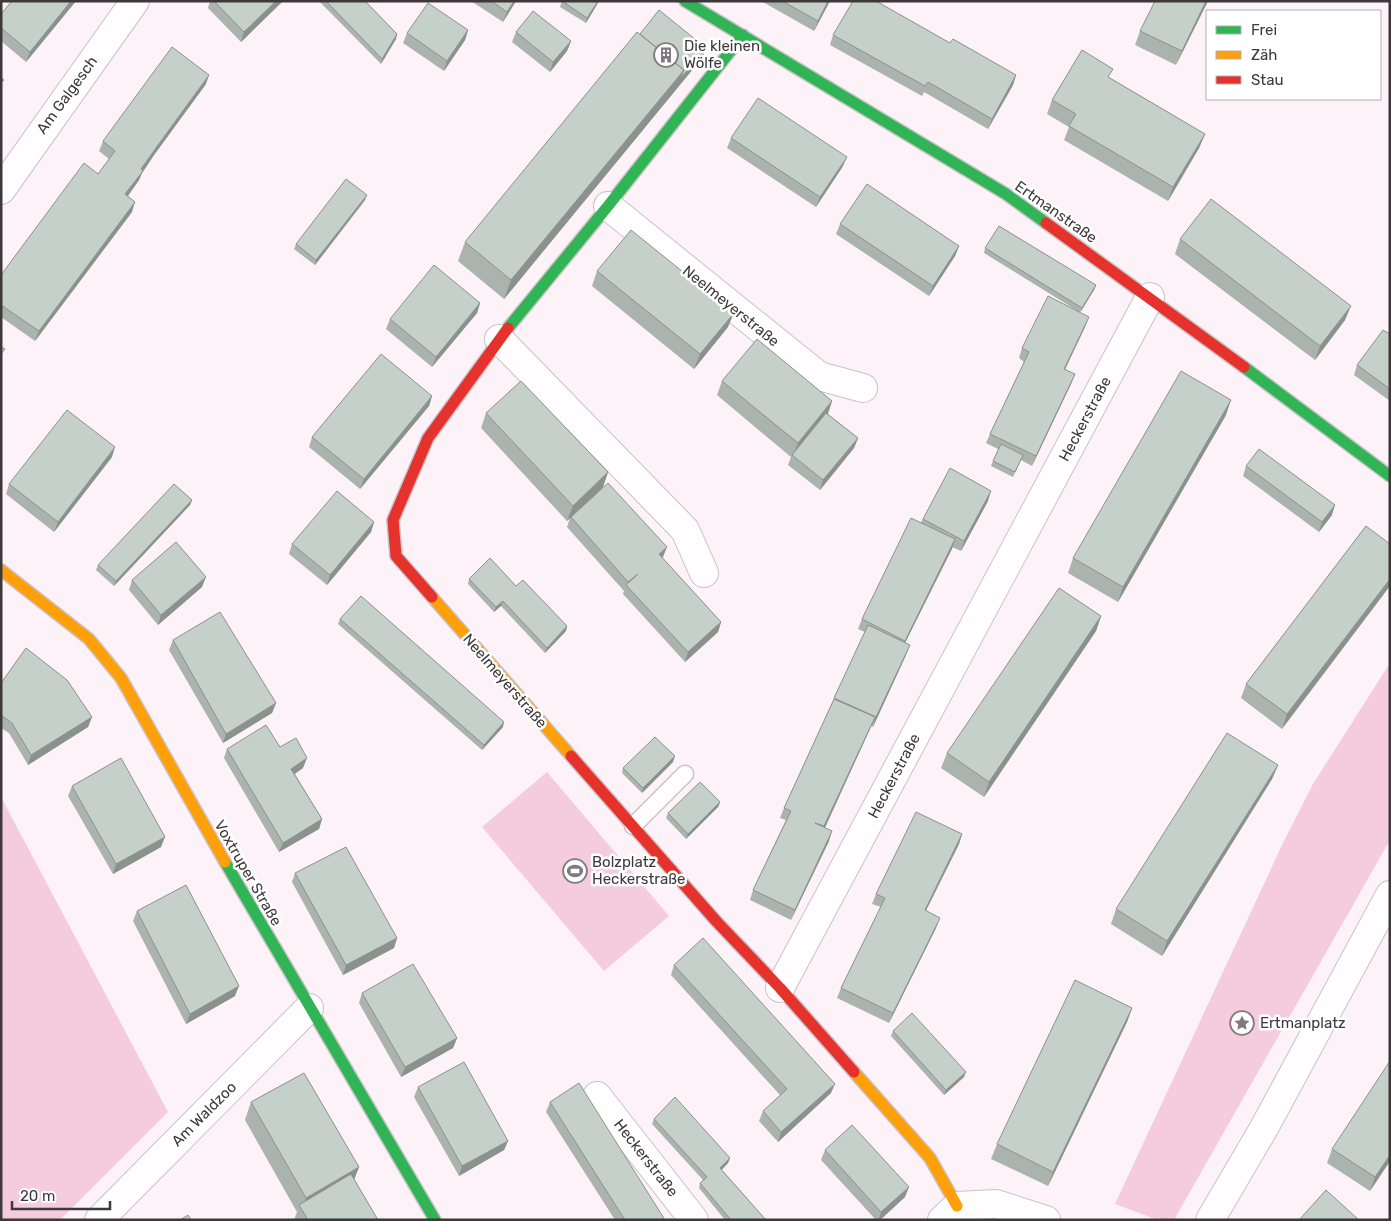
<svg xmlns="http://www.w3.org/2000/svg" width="1391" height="1221" viewBox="0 0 1391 1221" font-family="Rubik,sans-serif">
<rect width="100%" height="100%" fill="#fcf2f7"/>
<!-- green -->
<path fill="#f4ccde" d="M1390 663V840L1174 1220H1158L1115 1204 1283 843 1313 784Z
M547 772 669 916 604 971 482 827Z
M1 797 168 1112 60 1220H1Z"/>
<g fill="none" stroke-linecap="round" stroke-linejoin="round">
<!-- lane casing -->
<g stroke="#c9c3c6" stroke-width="19">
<path id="lane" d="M633 826 685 774"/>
</g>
<!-- street casing -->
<g stroke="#c9c3c6" stroke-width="30">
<path id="street" d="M1 190 135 1
M608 206 819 376 863 388
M499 339 685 530 704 573
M780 988 1150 297
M597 1096 694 1220
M99 1220 309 1008
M942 1220 957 1206 996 1204 1046 1220
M1210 1220 1264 1128 1390 895"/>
</g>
<!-- fast casing -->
<g stroke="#c9c3c6" stroke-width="14">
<path id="fast" d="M685 1 1006 194 1046 223
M508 328 608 206 743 35
M1244 367 1390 476
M225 862 435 1220"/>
</g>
<!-- slow casing -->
<g stroke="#c9c3c6" stroke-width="14">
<path id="slow" d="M1 570 89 639 121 678 225 862
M432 597 571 756
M854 1072 930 1158 957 1206"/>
</g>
<!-- jam casing -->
<g stroke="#c9c3c6" stroke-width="14">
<path id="jam" d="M1046 223 1244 367
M432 597 396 556 393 520 428 438 508 328
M571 756 717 922 780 988 854 1072"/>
</g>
<!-- lane -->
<use href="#lane" stroke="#fffdfe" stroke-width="16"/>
<!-- street -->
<use href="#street" stroke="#fffdfe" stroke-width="28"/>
<!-- fast -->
<use href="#fast" stroke="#30b455" stroke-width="11"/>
<!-- slow -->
<use href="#slow" stroke="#ff9f0a" stroke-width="11"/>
<!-- jam -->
<use href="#jam" stroke="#e5322d" stroke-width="11"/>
</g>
<!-- wall -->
<path fill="#aab3ae" d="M76 1 26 62 1 41V14Z
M210 1H283L241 42 208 8Z
M319 1H365L397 34 396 39 381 64Z
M471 1H516L503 22Z
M562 1H599L586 23 560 7Z
M761 1H830L814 31Z
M1208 1 1176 65 1135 45 1140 31Z
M468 30 465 40 444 71 403 43 407 33Z
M516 32 571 41 567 51 550 72 512 42Z
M640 34 706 48 702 58 504 299 458 261 465 242Z
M833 35 950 43 1016 75 1013 85 988 129 924 92 922 96 830 45Z
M1110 78 1205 134 1199 148 1168 201 1064 140 1069 127 1047 114 1052 100Z
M206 84 154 155 142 173 139 180 128 196 132 212 35 341 1 317V275L98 174 109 159 99 151 103 141Z
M731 138 843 166 816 207 727 148Z
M365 200 315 265 294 249 296 244Z
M840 224 959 246 955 256 929 296 836 234Z
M1180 239 1345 320 1315 360 1175 254Z
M985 248 1096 285 1094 290 1080 312 1085 327 1065 370 1075 374 1071 384 1032 466 1021 460 1013 477 991 466 998 449 986 443 990 434 1024 362 1019 358 1022 348 1076 310 984 253Z
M597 271 728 327 694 369 592 286Z
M480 303 477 313 432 367 386 329 390 319Z
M1390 334V401L1354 375 1357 365Z
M722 381 832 401 828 414 858 438 854 448 820 490 788 465 791 457 717 395Z
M432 396 429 406 360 489 309 447 312 437Z
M486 413 608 472 603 487 663 557 662 558 721 622 718 632 685 662 623 594 624 591 567 527 570 518 567 521 481 428Z
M1226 415 1118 602 1068 573 1073 558Z
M112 457 54 532 6 494 9 484Z
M1246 466 1332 515 1319 532 1243 476Z
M192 500 190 505 114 586 96 570 98 565Z
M988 501 961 551 952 547 905 643 906 655 873 727 871 726 825 828 829 841 791 920 750 900 753 890 786 820 780 818 784 808 865 632 858 629 862 619 921 522 923 519Z
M374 522 371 532 327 585 289 554 292 544Z
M1366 526 1282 729 1241 698 1246 684Z
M469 579 567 626 566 631 545 653 501 606 494 612 468 584Z
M132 580 202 587 158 625 129 590Z
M1101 616 1096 631 984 797 941 768 947 753Z
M340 619 503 727 482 750 338 624Z
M173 640 276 703 272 713 223 743 169 650Z
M1 683 92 717 88 727 28 765 9 733 1 728Z
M280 747 303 768 295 774 322 819 319 829 279 852 224 758 227 749Z
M673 762 642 793 622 773 623 768Z
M1278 765 1272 779 1162 956 1111 924 1116 909Z
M72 786 161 847 113 874 68 796Z
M720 802 718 807 686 839 666 818 668 813Z
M962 834 959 844 926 911 936 928 889 1023 837 998 841 988 881 907 872 904 876 894Z
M295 873 397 938 394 948 343 975 292 882Z
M137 911 235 996 186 1024 133 921Z
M674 965 831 1093 778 1142 759 1121 763 1111 780 1095 671 975Z
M362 993 457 1038 453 1048 401 1077 359 1003Z
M1132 1008 1127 1022 1048 1186 991 1159 997 1144Z
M893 1031 964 1077 944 1095 891 1036Z
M418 1087 508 1141 504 1150 459 1176 414 1097Z
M251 1102 359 1167 354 1179 378 1220H294L297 1212 245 1120Z
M550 1102 665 1220H615L546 1112Z
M654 1119 730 1158 728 1163 722 1170 766 1220H725L699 1188 700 1183 703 1180 652 1124Z
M1332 1149 1390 1161 1370 1191 1327 1163Z
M825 1150 905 1197 880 1220H876L821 1160Z"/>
<!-- shaded-wall -->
<path fill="#8b928d" d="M71 1H76L26 62 30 52Z
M276 1H283L241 42 244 32Z
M514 1H516L503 22 507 12Z
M598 1H599L586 23 587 18Z
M828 1H830L814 31 818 21Z
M1206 1H1208L1176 65 1182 51Z
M468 30 465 40 444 71 447 61Z
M397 34 396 39 381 64 382 59Z
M571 41 567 51 550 72 553 62Z
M706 48 702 58 504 299 511 280 684 70Z
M209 75 206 84 154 155 142 173 139 180 122 204 125 194 141 169Z
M1016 75 1013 85 988 129 992 119Z
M1205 134 1199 148 1168 201 1173 187Z
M847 157 843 166 816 207 820 197Z
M367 195 365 200 315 265 316 260Z
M135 202 132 212 35 341 39 331Z
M959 246 955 256 929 296 933 286Z
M1096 285 1094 290 1080 313 1082 308Z
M480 303 477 313 432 367 436 357Z
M1351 306 1345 320 1315 360 1320 346Z
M734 313 728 327 694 369 700 354Z
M1089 317 1085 327 1060 379 1064 369Z
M1075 374 1071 384 1032 466 1036 456Z
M432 396 429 406 360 489 364 479Z
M1231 400 1226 415 1118 602 1123 587Z
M832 401 827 416 793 456 798 443Z
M858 438 854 448 820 490 823 480Z
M115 447 112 457 54 532 58 522Z
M608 472 603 487 567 521 573 506Z
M991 491 988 501 961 551 964 541Z
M192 500 190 505 114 586 116 581Z
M1335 505 1332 515 1319 532 1322 522Z
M374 522 371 532 327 585 330 575Z
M955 539 952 549 901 651 905 641Z
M667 547 663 557 655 564 659 554Z
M206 577 202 587 158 625 161 615Z
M1390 579V586L1282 729 1287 714Z
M503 601 501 606 494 612 496 607Z
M1101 616 1096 631 984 797 989 782Z
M721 622 718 632 685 662 688 652Z
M567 626 566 631 545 653 547 648Z
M910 645 906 655 873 727 876 717Z
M276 703 272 713 223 743 226 734Z
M92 717 88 727 28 765 31 755Z
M875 717 871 727 821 836 824 826Z
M504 722 503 727 482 750 484 745Z
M675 756 673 762 642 793 643 788Z
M307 758 303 768 288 778 291 769Z
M1278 765 1272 779 1162 956 1167 941Z
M720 802 718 807 686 839 688 834Z
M322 819 319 829 279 852 283 843Z
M832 831 829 841 791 920 795 910Z
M962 834 959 844 921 920 925 910Z
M165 837 161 847 113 874 116 864Z
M940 918 936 928 889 1023 893 1013Z
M397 938 394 948 343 975 346 965Z
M239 986 235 996 186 1024 190 1014Z
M1132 1008 1127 1022 1048 1186 1053 1172Z
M457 1038 453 1048 401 1077 405 1067Z
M966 1072 964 1077 944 1095 946 1090Z
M835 1084 831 1093 778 1142 781 1132Z
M508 1141 504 1150 459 1176 462 1166Z
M1390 1155V1161L1370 1191 1375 1177Z
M730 1158 728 1163 718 1173 720 1168Z
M359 1167 352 1185 302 1210 306 1198Z
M909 1187 905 1197 880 1220H879L881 1212Z"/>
<!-- building -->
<path fill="#c6d0ca" stroke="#8b928d" d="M12 1H71L30 52 1 28V14Z
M214 1H276L244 32Z
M326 1H365L397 34 382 59Z
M491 1H514L507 12Z
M562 1H598L587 18Z
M782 1H828L818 21Z
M853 1H876L950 43 953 39 1016 75 992 119 928 82 925 86 833 35Z
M1155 1H1206L1182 51 1140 31Z
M428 3 468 30 447 61 407 33Z
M659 10 706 48 680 79 684 70 640 34Z
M533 11 571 41 553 62 516 32Z
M637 32 684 70 511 280 465 242Z
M172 47 209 75 158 145 141 169 143 171 125 194 135 202 39 331 1 305V275L84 163 98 174 115 151 103 141Z
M1082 50 1113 69 1108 77 1205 134 1173 187 1069 126 1076 114 1052 100Z
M1 78 4 80 1 83Z
M758 98 847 157 820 197 731 138Z
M346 179 367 195 316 260 296 244Z
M867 184 959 246 933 286 840 224Z
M1211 199 1351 306 1320 346 1180 239Z
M999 226 1096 285 1082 308 985 248Z
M631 230 734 313 700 354 597 271Z
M434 265 480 303 436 357 390 319Z
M1048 296 1089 317 1064 369 1075 374 1036 456 990 434 1029 352 1022 348Z
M1383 330 1390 334V389L1357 365Z
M757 339 832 401 798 443 722 381Z
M1 347 5 349 1 354Z
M381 354 432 396 364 479 312 437Z
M1181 371 1231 400 1123 587 1073 558Z
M521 381 608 472 573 506 486 413Z
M67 410 115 447 58 522 9 484Z
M826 413 858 438 823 480 792 455Z
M1001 444 1023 455 1015 472 993 461Z
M1259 449 1335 505 1322 522 1246 466Z
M950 468 991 491 964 541 923 519Z
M608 483 667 547 659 554 721 622 688 652 626 585 638 574 628 582 571 517Z
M174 484 192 500 116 581 98 565Z
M337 491 374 522 330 575 292 544Z
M911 518 955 539 905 641 862 619Z
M1366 526 1390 544V579L1287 714 1246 684Z
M176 542 206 577 161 615 132 580Z
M490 558 516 586 523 580 567 626 547 648 503 601 496 607 469 579Z
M1059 588 1101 616 989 782 947 753Z
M361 596 504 722 484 745 340 619Z
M220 612 276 703 226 734 173 640Z
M868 625 910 645 876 717 834 698Z
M26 648 67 680 92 717 31 755 12 723 1 715V683Z
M834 699 875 717 824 826 815 823 832 831 795 910 753 890 791 811 784 808Z
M266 725 280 747 296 738 307 758 291 769 322 819 283 843 227 749Z
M1227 733 1278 765 1167 941 1116 909Z
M655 737 675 756 643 788 623 768Z
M121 758 165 837 116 864 72 786Z
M700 782 720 802 688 834 668 813Z
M916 812 962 834 925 910 940 918 893 1013 841 988 885 898 876 894Z
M346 847 397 938 346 965 295 873Z
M186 885 239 986 190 1014 137 911Z
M703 938 835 1084 781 1132 763 1111 787 1089 674 965Z
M413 964 457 1038 405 1067 362 993Z
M1075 980 1132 1008 1053 1172 997 1144Z
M912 1013 966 1072 946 1090 893 1031Z
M1390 1061V1155L1375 1177 1332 1149Z
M464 1062 508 1141 462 1166 418 1087Z
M304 1073 359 1167 306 1198 251 1102Z
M579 1083 665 1220H625L550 1102Z
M675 1097 730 1158 720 1168 766 1220H731L700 1183 707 1177 654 1119Z
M852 1125 909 1187 881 1212 825 1150Z
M351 1174 378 1220H308L299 1205Z
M1326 1190 1359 1220H1299Z
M188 1215 191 1220H180Z"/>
<!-- icons -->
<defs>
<g id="building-ring" transform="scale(1.25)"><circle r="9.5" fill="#fff" stroke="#80797d" stroke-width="1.5"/><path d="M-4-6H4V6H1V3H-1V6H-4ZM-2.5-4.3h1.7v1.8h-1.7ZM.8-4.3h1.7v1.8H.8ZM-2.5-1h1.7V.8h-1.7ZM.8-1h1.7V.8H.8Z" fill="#80797d"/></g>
<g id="stadium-ring" transform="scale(1.25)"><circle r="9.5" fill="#fff" stroke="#80797d" stroke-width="1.5"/><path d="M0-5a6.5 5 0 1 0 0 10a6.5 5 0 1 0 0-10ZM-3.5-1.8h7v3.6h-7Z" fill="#80797d"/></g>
<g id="sight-ring" transform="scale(1.25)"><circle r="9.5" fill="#fff" stroke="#80797d" stroke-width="1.5"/><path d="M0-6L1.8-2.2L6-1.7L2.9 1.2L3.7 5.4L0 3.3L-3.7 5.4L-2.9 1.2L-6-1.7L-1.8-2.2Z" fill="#80797d"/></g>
</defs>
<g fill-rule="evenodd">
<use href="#building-ring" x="666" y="55"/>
<use href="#stadium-ring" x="575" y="871"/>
<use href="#sight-ring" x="1242" y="1023"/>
</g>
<g text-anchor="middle" stroke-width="5" stroke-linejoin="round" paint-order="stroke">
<!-- poi labels -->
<g font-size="15" fill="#3e383b" stroke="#fff" text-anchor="start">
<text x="684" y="51">Die kleinen<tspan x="684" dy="17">Wölfe</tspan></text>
<text x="592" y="867">Bolzplatz<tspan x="592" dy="17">Heckerstraße</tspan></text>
<text x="1260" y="1028">Ertmanplatz</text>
</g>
<!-- street labels -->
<g font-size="15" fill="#3e383b" stroke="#fff">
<text transform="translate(67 95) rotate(-54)" y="5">Am Galgesch</text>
<text transform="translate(1056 212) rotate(35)" y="5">Ertmanstraße</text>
<text transform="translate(731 306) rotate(39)" y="5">Neelmeyerstraße</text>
<text transform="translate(1085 419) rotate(-62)" y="5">Heckerstraße</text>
<text transform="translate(505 681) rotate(49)" y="5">Neelmeyerstraße</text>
<text transform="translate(894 776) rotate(-62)" y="5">Heckerstraße</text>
<text transform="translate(248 873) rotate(60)" y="5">Voxtruper Straße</text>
<text transform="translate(204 1114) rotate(-45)" y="5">Am Waldzoo</text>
<text transform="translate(646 1158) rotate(52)" y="5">Heckerstraße</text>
</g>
</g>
<!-- border -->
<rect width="1391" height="1221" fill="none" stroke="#3e383b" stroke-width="5"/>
<!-- legend -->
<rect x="1206" y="10" width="175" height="90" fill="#ffffff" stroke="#b2afb1"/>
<rect x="1216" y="26" width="25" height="8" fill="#30b455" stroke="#b2afb1"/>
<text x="1251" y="35" font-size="15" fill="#3e383b">Frei</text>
<rect x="1216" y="51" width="25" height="8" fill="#ff9f0a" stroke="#b2afb1"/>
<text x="1251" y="60" font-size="15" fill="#3e383b">Zäh</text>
<rect x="1216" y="76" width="25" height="8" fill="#e5322d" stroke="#b2afb1"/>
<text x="1251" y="85" font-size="15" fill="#3e383b">Stau</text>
<!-- scale -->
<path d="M12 1201v8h98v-8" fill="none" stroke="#3e383b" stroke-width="2.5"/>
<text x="20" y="1201" font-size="15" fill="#3e383b" stroke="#ffffff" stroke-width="4" paint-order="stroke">20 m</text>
</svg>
